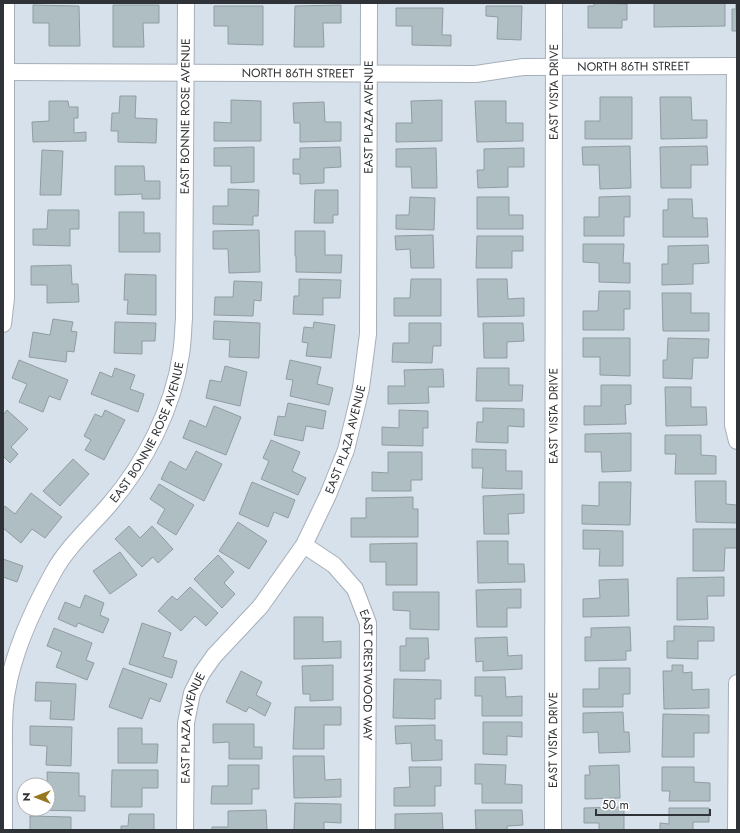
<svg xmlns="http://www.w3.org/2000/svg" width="740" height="833" viewBox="0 0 740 833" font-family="Jost,sans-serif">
<rect width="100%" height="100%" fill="#d7e1eb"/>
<!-- building -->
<path fill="#afbec2" stroke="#8f9da1" d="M594 3 627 4V20H622V28H588V6H594Z
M654 3H725V26L654 27Z
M736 3 737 31H732V9H736Z
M33 5 79 6 80 46H49V23H33Z
M113 5H159V23H143L144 47H113Z
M341 5V23H323L324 47H294L295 6Z
M214 6H263V45L228 44V26H214Z
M486 6H522L521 40 497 39 498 17 486 16Z
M396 8H443L442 35H451V46L412 45V26H396Z
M120 96H136L135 118 157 119 156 143 118 142V131H111L112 113H119Z
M600 97H632V139H585V121H600Z
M660 97H691L692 120H707V138L661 139Z
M231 100 261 101V141H214V122L231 123Z
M442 100V141L396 142V123H412L411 101Z
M49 101H68L69 107H78V118H74V133L86 132V141L33 142 32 122 49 121Z
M475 101H506V123H523V141L477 142Z
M324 102 325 122H341V141L300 142V123H294L293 103Z
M630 146 631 188 600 189 599 165H583L582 147Z
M707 146 708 165H691V188H661L660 147Z
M254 147V182L231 183V166H214V148Z
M340 147 341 167 324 168V183L300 184V174H293V159H300V148Z
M436 148 437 188H412L411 167H396V149Z
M524 148V167H508V187L478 188 477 170H484V149Z
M42 150 63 151 61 195H40Z
M115 166H144L145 181H160V199H142V194L115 195Z
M228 189 259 190 258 216H253V225L213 224V206H228Z
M315 190H338V215H333V223H314Z
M630 196V217H624V236H584V217H599V197Z
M410 197 435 198 434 230 396 229V215H409Z
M477 197H509V215H523V229H477Z
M668 199H692L693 218H707L708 237H663V210H668Z
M48 210H79V229H70V246L33 245V229H47Z
M119 212H144V233H160V252H119Z
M259 230 260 272 229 273 228 249H213V231Z
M295 231H325V255H342L341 273 296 272V256H295Z
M433 235 434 268H411L410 249 396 250 395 236Z
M477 236H523V251H512V268H476Z
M583 244H624L623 263H630V283L599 282V263L583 262Z
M708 245 709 263 693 264V284L662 285V264H668V246Z
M71 265 72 284H78L79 302 47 303V285H31V266Z
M125 274 156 275V315L127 314 128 300H124Z
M299 279 341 280 340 298H323V315L293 314 294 296H299Z
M411 279H441V316H394V298H410Z
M477 279H507L508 299 524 298V316L478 317Z
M234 281 262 282 261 301 254 300 253 316 214 315 215 297H233Z
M599 291H630V309H624V330H583V311H598Z
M662 293H691V313H709V331H663Z
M53 319 73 322 71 331 77 332 74 352 67 351 66 362 29 357 33 332 50 335Z
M214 321 260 323 259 358 229 357 230 340 213 339Z
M115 322 156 323 155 341H142V354L114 353Z
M314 322 335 325 331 358 306 356 308 343 302 342 304 327 313 328Z
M409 323H441V346H433L432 363 392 362 393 343H409Z
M483 323H523L524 341 507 342V358H484Z
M583 338H630V376L600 375V357H583Z
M668 338 709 339 708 358H693L692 379 663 378V360H667Z
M19 360 68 380 60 400 49 396 43 412 19 402 27 384 12 378Z
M290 360 321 367 317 384 333 388 329 405 290 396 293 380 286 379Z
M225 366 247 372 240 406 206 398 210 380 221 382Z
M115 368 135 375 130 389 144 394 138 412 91 394 100 372 112 377Z
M477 368H509V385H523L522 401H476Z
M443 369 444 387H428L429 403 388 404V386H405L404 370Z
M601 385H631V404L625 405 626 424 584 425V406H601Z
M665 387H691V407H706L707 425 666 426Z
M288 403 326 411 323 429 306 426 303 441 274 435 278 416 285 417Z
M214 406 241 417 226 455 183 438 190 420 206 427Z
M483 408 524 409V427L508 426V443L476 442 477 422H483Z
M7 410 28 429 11 447 18 454 10 463 3 456V415Z
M105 410 125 420 104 460 85 450 91 440 84 436 95 414 102 417Z
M399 410 428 411V428H423V446L382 445V427L399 428Z
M631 433V471L602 472 601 452H585V434Z
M665 435H701V455L716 456V474H675L676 454H665Z
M271 440 300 452 292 471 306 478 298 495 261 479 269 461 263 458Z
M472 449 506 450V471H522V489L482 488 483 468H472Z
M196 451 222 464 204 501 161 479 170 461 186 470Z
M388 452H422V480H411V491H372V472L388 473Z
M73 459 89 474 60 506 43 491Z
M695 481H726V504L737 505V523L696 522Z
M252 482 295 500 288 518 274 512 268 527 239 514Z
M599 482H631L630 525 582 524V505L599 506Z
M159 484 194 505 176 535 157 523 165 509 150 499Z
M31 493 62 517 45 538 32 529 21 543 3 528V509L5 506 15 514Z
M524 494V513L508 514 509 534H484L483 496Z
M413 497V509H418V537H351V518H366V498Z
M238 522 267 541 249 569 219 551Z
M129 526 140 538 152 526 173 549 158 563 153 557 142 567 115 539Z
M693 529H737V548H725L724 571H693Z
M583 530 623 531V566H599L600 549H583Z
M477 541H508V564H524L525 582 478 583Z
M417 543V585H386V562H370V544Z
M120 552 137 575 110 594 93 571Z
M218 555 234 572 224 583 235 594 222 608 194 579Z
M3 559 23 566 17 582 3 577Z
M724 577V596H707L708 619 677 620V578Z
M628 579 629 616 583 617V599L600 598 599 580Z
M190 587 218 613 206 626 195 616 181 631 158 611 172 596 177 600Z
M521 589V608H507V627H477L476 590Z
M393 592H439V630L410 629V611L393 610Z
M85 595 104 603 100 615 109 619 103 633 78 623 76 627 58 619 65 602 80 608Z
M294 617H323V642L341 641V658L294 659Z
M142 623 171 633 163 657 177 661 172 678 129 664Z
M674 626 714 627V641H698V659L667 658V641H674Z
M630 627 631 651H626V660L585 661V637H591V628Z
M54 628 92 643 86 660 94 663 87 680 56 667 62 652 47 646Z
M507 637 508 656 522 655V669L483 671V661L476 662 475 638Z
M406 638H428L429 659H425V671H400V646H406Z
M333 665V700L310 701V694H303L302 666Z
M672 665H683V673L692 672V690L709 689V708L664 709 663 671H672Z
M123 668 167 684 160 702 150 698 142 719 109 707Z
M599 668H630V694H623V707H583V689H599Z
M241 671 262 682 256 695 271 703 265 716 249 707 246 712 226 702Z
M475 677H505L506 697 522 696V716H482V696H475Z
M394 679 441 680V699H435V719L393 718Z
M36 682 76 684 74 720 50 719 51 701H35Z
M295 707H341V725H324V749H293Z
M623 712 624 732H629L630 752 599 753 598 732 583 733V713Z
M663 714 709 715V733H694V757H662Z
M483 722H522V737L507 736V755L483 754Z
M213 724H254V747H262V759H229V742L213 743Z
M435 725V740H442V760L412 761 411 743 396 744 395 726Z
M30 726 72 727 71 766 46 765 47 746 30 745Z
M118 728H142V744H158L157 763H118Z
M293 756H324L325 780 341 779V797L294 798Z
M475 764 506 765 505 784 522 785V803H482V784H475Z
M228 765H259V789H252V804H211L212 786H228Z
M619 765 620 798 585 799V775H590L589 766Z
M409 767H441V786H435V806H394V788L410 787Z
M662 767H694V782L710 783V801H669L670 791H662Z
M112 770H158V788H142V807H111Z
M47 772 79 773V796H85V811L31 810 48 809Z
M295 803 341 804V823L324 822V830H294Z
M624 807V830H599V823H584V808Z
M669 808H709V822H693V830H660V823L669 824Z
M266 810 267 830H212V827H228V811Z
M475 810H522L523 825 507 826V830H476Z
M442 813 443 830H395V814Z
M129 814H154V830H121V826H128Z
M30 816 71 817V830H30Z"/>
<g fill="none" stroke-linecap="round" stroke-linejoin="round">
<!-- street casing -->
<g stroke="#a6afb9" stroke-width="18">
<g id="street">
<path d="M735 66 733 367V425L737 441"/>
<path id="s1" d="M3 72 476 74 523 67 737 66"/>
<path d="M3 324 6 298V3"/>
<path id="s2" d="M304 545 334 565 355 589 368 623 367 830"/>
<path id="s3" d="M4 830C4 804 4 777 4 751 4 731 3 711 7 691 14 649 33 609 53 573 67 547 90 527 109 505 145 463 173 409 181 354 183 342 183 330 184 318L186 3"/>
<path id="s4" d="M185 830 186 723 192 693 202 673 214 656 260 607 304 545 328 495 346 450 361 388 368 334 369 3"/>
<path id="s5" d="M553 830 554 3"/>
<path d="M736 830 737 683"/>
</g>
</g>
<!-- street -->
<use href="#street" stroke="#fff" stroke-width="16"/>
</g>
<g text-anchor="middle" stroke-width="3" stroke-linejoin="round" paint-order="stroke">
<!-- street labels -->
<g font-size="12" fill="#2f3236" stroke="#fff">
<text dy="4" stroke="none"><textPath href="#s1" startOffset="631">NORTH 86TH STREET</textPath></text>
<text dy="4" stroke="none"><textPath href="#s1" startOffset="295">NORTH 86TH STREET</textPath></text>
<text dy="4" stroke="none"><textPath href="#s5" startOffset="738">EAST VISTA DRIVE</textPath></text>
<text dy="4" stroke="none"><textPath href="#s3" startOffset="762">EAST BONNIE ROSE AVENUE</textPath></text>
<text dy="4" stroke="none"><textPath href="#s4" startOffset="763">EAST PLAZA AVENUE</textPath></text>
<text dy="4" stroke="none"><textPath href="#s5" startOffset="414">EAST VISTA DRIVE</textPath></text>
<text dy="4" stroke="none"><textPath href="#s3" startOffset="438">EAST BONNIE ROSE AVENUE</textPath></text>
<text dy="4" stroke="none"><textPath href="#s4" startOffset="438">EAST PLAZA AVENUE</textPath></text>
<text dy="4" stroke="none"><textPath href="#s2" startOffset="156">EAST CRESTWOOD WAY</textPath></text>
<text dy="4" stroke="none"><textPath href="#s4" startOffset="103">EAST PLAZA AVENUE</textPath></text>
<text dy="4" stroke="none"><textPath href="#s5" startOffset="90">EAST VISTA DRIVE</textPath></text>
</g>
</g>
<!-- border -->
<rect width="740" height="833" fill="none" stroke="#2f3236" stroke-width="8"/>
<!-- north arrow -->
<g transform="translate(36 797) rotate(270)"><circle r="19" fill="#ffffff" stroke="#acadaf"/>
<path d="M0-3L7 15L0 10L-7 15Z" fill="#957820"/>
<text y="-6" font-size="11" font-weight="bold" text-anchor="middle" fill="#2f3236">N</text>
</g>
<!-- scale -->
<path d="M596 809v6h114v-6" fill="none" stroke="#2f3236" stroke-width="2"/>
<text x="602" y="809" font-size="12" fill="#2f3236" stroke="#ffffff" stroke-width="3" paint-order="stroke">50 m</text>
</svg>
